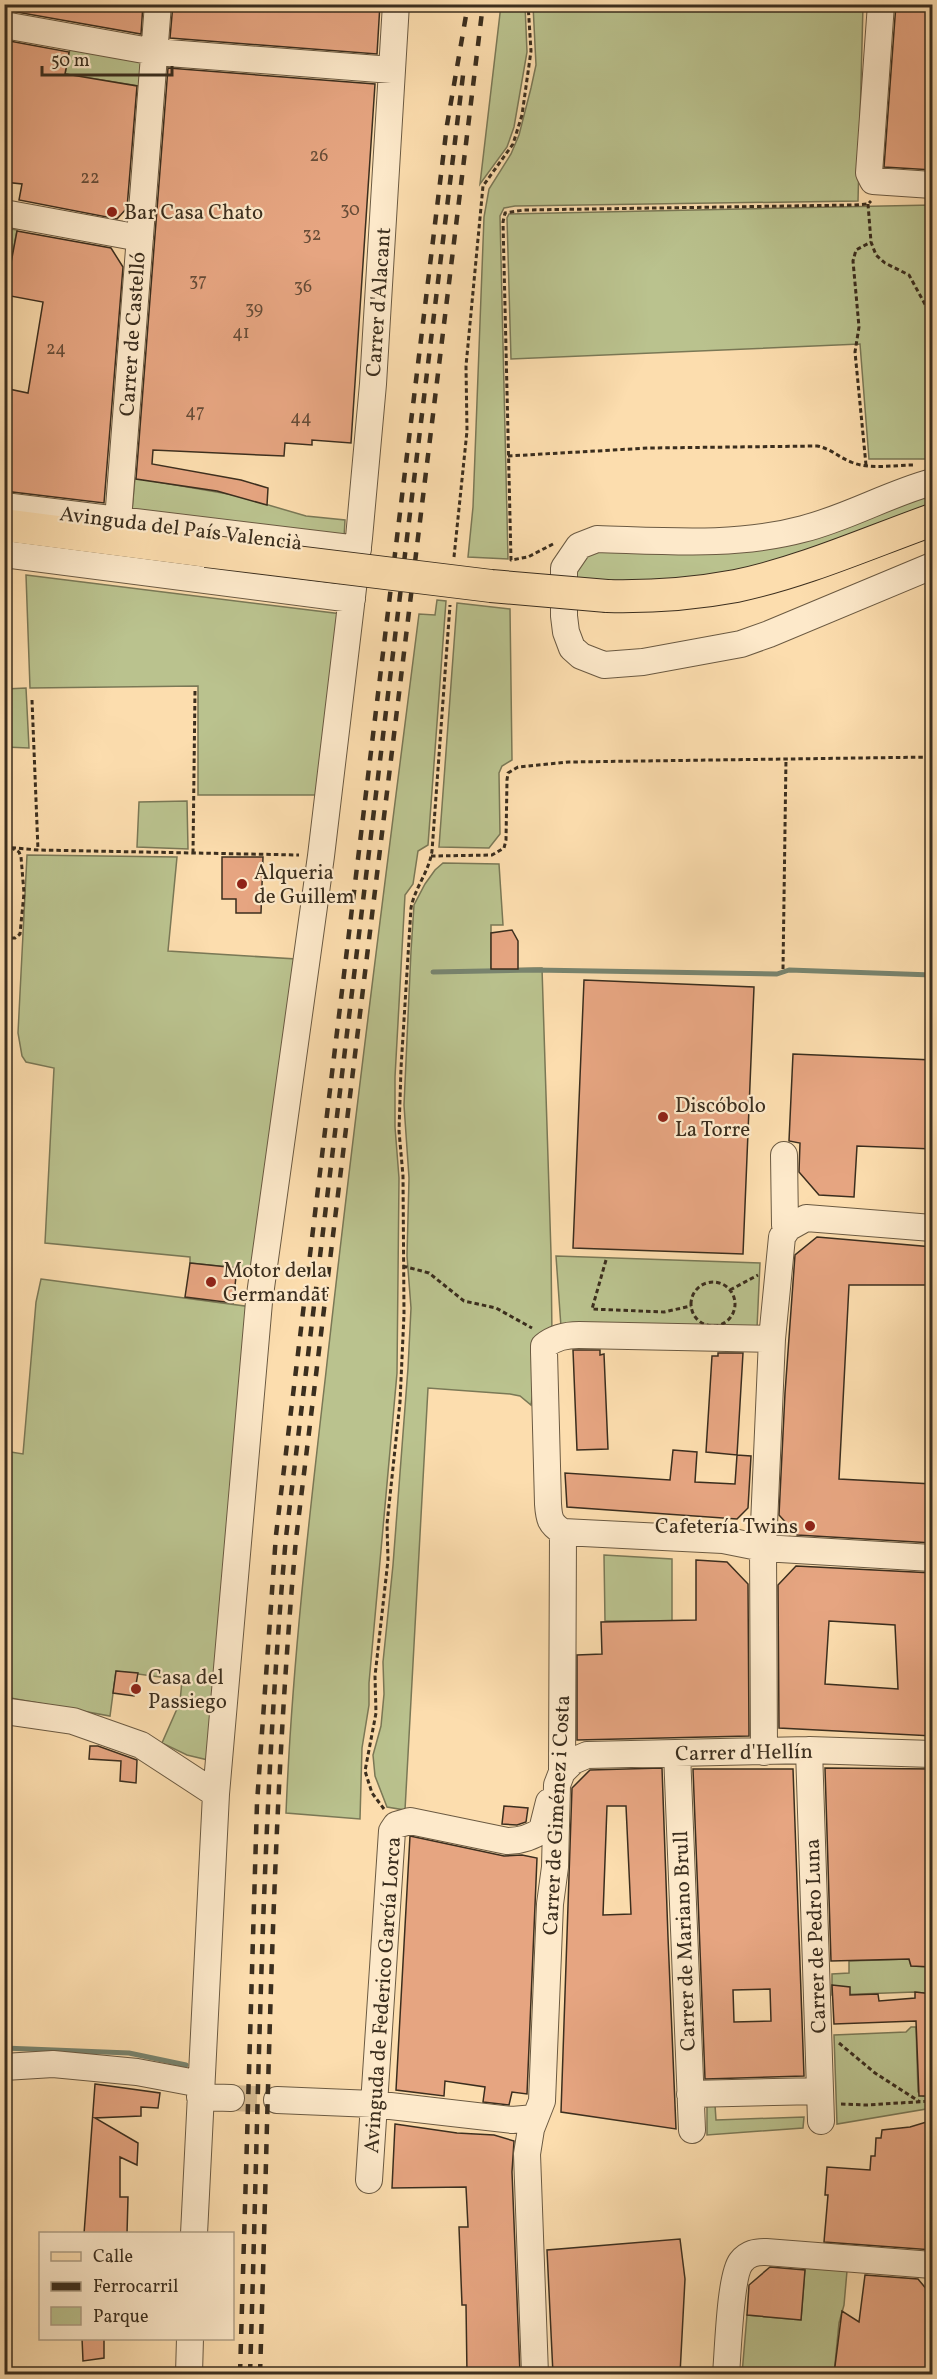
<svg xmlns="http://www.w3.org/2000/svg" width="937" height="2379" viewBox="0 0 937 2379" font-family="Vollkorn,serif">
<rect width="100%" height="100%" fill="#fcddae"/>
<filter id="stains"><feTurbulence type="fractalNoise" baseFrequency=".00333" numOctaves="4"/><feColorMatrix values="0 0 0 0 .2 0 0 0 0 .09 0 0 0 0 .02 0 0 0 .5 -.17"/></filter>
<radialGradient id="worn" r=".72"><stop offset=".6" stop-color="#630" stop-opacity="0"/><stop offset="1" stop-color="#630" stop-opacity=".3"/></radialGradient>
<!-- green -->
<path fill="#bac28e" stroke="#7a7856" stroke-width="1.5" d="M501 5H525L527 52 514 127 507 147 480 184Z
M533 5H863L858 201 515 206 504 208 500 216 508 559 468 557 473 507 484 217 489 189 511 154 519 135 531 88 536 65Z
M70 49 141 62 139 86 65 74Z
M932 205V459H869L860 344 511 359 507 218 509 214Z
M5 228 17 230 5 296 4 228Z
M135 478 234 495 306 516 345 520 344 538 132 511Z
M932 489V504L771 563 685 581H574L576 565 585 553 606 547 687 548Z
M26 575 342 614 320 795H198V686L30 688Z
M437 600 446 601 428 845 418 851 413 884 405 895 395 1077V1127L399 1178 397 1373 369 1683V1705L362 1748 360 1819 286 1813C292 1665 309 1519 326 1372 354 1119 387 866 419 614L435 615Z
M457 603 510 609 512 760 502 766 499 773 500 834 489 848 439 847Z
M26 688 29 748 5 747V689Z
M187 801 188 849 137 847 139 802Z
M27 855 177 857 168 951 296 959 255 1270 190 1263V1257L45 1243 54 1068 26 1062 22 1056 18 1033Z
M443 863 499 864 503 925H491V969L542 968 551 1253 552 1337 540 1347 531 1405 520 1396 510 1394 428 1388 405 1810 387 1807 375 1776 373 1755 381 1726 384 1694 383 1662 393 1565 408 1368 411 1308 407 1256 409 1178 404 1105 411 951 414 905 425 884 435 870Z
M556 1256 760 1263 757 1328 561 1327Z
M41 1279 252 1307 208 1760 187 1755 162 1743 180 1702 182 1680 116 1671 110 1716 5 1697 4 1451 23 1454 36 1302Z
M604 1555 672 1559V1621H605Z
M909 1959 911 1966 932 1967V1994L915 1992 832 1995V1974L849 1973V1961Z
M911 2027H916L918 2092 923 2096H932V2108L837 2124 834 2035 906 2032Z
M707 2105H715L716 2120 804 2117 803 2128 707 2135Z
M805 2268 847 2271 844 2305 839 2323 834 2374H742L747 2315 801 2320Z"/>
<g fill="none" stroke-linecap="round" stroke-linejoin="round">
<!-- stream -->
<path stroke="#78846f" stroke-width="5" d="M433 972 534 970 777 974 789 970 932 975
M4 2048 129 2053 186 2065"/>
</g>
<!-- building -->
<path fill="#e6a581" stroke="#3b2e1e" stroke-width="1.5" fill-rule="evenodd" d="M7 4H143L141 34 5 10Z
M173 4H380L377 54 170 38Z
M896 4H933V170L884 167Z
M4 40 69 52 65 74 137 86 127 208 117 219 19 200 22 184 4 182Z
M168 68 375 84 351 443 312 440V445L285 443 284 456 153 450 152 464 241 480 268 488 267 505 217 491 136 479Z
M17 231 111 248 123 267 104 503 4 491V388L28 393 43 302 5 295Z
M222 857H263L261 913H236V899H222Z
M512 930 518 941V969H491V933Z
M584 980 754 987 743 1254 573 1248Z
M793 1054 933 1060V1149L857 1146 854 1197 819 1195 799 1172 800 1143 789 1141Z
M817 1237 933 1247V1285H849L839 1479 933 1484V1543L797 1535 779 1515 785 1393 795 1255Z
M190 1263 237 1268 233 1303 185 1297Z
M573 1350H600V1355L604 1354 608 1449 577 1450Z
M718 1353H743L737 1455 706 1452 712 1356H718Z
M673 1450 697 1452 695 1482 735 1484 737 1455 751 1456 748 1508 737 1519 567 1507 565 1473 670 1480Z
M696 1560 727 1562 748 1584 749 1736 577 1740V1655L602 1654 601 1622 696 1620Z
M796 1566 933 1573V1736L779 1728 778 1585ZM829 1621 895 1625 898 1689 825 1684Z
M116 1671 138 1673 134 1696 113 1693Z
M90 1746H98L137 1760 136 1783 120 1781 121 1761 89 1759Z
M662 1768 668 1937 676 2129 561 2112 572 1788 590 1770ZM607 1806H626L631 1914 603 1915Z
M825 1768 933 1769V1967L911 1966 909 1959 831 1961Z
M693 1769H793L804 2076 705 2079ZM770 1989 771 2021 734 2022 733 1990Z
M504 1806 528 1808 526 1822 517 1825 502 1824Z
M410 1836 504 1856 522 1855 537 1858 527 2094 512 2092 509 2105 483 2102 485 2087 445 2081 444 2096 396 2090Z
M832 1985 850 1987V1995L878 1994 879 2001 915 1998V1992L933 1994V2096H919L916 2021 834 2024Z
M95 2084 160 2093 158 2108 141 2107V2116L95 2118 138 2143 137 2165 120 2157V2197H128L127 2234H84Z
M933 2120V2250L824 2242 828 2195H825L827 2167 870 2170 871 2156H875L876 2138H881L882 2130 910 2127Z
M395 2124 457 2133 494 2135 514 2141 512 2172 520 2374H467L466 2305H462L459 2227H468L466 2187 392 2188Z
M680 2239 685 2279 680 2374H553L547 2250Z
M770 2267 805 2270 801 2320 747 2315 749 2285Z
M865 2275 918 2279 933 2297 925 2374H834L842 2311 859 2322Z
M82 2338H104V2358L83 2361Z"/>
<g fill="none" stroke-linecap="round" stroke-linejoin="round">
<!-- minor-tunnel -->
<path stroke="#d5ba91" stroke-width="26" stroke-dasharray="26 13" stroke-linecap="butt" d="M231 2098 277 2100"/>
<!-- minor casing -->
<g stroke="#6b5a42" stroke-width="28">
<path id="minor" d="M881 4 869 173 873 181 932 185
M4 25 155 52 392 70
M4 213 140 238
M932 482C888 494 847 518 803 529 736 547 666 541 597 539L579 546 564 568V616L566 632 572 648 581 656 604 665 643 662 741 644 769 634 932 566
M4 506 358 549
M118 520 158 4
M4 554 352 599
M784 1155 785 1225 788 1228
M772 1339 579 1335C566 1335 555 1337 544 1346V1352L548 1504C549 1519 550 1524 563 1532L723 1540 763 1548 932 1558
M4 1711 73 1721 141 1745 216 1794
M809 1750 821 2121
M764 1752 763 1548 772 1339 782 1237 788 1228 806 1218 932 1228
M677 1753 692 2130
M562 1772 573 1761 587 1755 809 1750 932 1754
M4 2067 53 2064 137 2072 201 2084
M690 2094 820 2091
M200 2097 231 2098
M277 2100 373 2104 512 2120 535 2118
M369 2180 392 1831 396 1825 410 1821 507 1841C520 1841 531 1838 542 1830L549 1802
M194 2234 216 1794 259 1302 321 856 359 538 373 384 396 4
M189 2374 190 2338
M535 2374 527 2154 531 2129 542 2101 550 1904 555 1867 557 1785 562 1772 563 1532
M726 2374C728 2353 730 2276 741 2262 748 2253 756 2252 766 2252L932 2265"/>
</g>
<!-- major casing -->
<g stroke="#3b2e1e" stroke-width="34">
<path id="major" d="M4 525 206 551
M607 596C650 597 693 594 736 586 803 572 868 543 932 520"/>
</g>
<!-- path -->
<path stroke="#3b2e1e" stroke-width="3" stroke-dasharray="4.5 3" stroke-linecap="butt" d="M868 204 871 242 876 255 885 263 909 275 932 317
M508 456 649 448 817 446C832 449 838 457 851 462 869 470 894 465 913 465
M866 465 855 352 859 327 853 261 856 250 871 242
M553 544 528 557 511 560 503 222 505 213 524 210 854 205 868 204 871 201
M454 557 467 431 466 366 483 186 513 144 522 115 531 51 528 4
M32 700 38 850
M4 847 38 850 299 855
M193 853 195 690
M431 856 492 855 504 848 506 840 507 780 508 773 518 767 569 762 932 757
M4 938H15L20 934 24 893 21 857 19 852 12 848
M783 969 786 758
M606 1260 592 1309 664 1312 691 1306
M403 1266 429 1273 464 1301 496 1308 532 1328
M691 1304a22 22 0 1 1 44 0a22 22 0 1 1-44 0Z
M730 1290 758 1275
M384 1809 372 1793 365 1771 376 1713 375 1676 388 1560 387 1524 400 1402 404 1314 403 1176 399 1131 401 1068 411 908C415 887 429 872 432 851L450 605
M839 2043 875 2073 920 2102
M841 2104 866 2105 932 2101"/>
<!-- minor -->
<use href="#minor" stroke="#fde9ca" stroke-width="26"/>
<!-- major -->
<use href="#major" stroke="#fcddae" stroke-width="32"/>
<!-- rail -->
<path stroke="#3b2e1e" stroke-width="4.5" stroke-dasharray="10 10" stroke-linecap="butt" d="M240 2374 257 1803 276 1535 447 125 468 4
M250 2374C259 2095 261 1815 286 1537L464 67
M260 2374C269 2096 271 1817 296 1539L483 4"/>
<!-- major-bridge casing -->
<g stroke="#3b2e1e" stroke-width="34" stroke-linecap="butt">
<path id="major-bridge" d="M206 551 491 586 607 596"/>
</g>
<!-- major-bridge -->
<use href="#major-bridge" stroke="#fcddae" stroke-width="32"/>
</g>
<!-- markers -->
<g fill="#8f2418" stroke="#fde9ca" stroke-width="2">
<circle cx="112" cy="212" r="6"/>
<circle cx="242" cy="884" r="6"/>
<circle cx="663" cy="1117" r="6"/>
<circle cx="211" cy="1282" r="6"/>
<circle cx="810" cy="1526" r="6"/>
<circle cx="136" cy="1689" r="6"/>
</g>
<g text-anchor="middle" stroke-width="4.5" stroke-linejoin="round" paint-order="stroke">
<!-- number labels -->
<g font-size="18" fill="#664c37">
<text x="319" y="161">26</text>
<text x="90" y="183">22</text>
<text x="350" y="215">30</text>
<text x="312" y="240">32</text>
<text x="198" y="286">37</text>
<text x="303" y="292">36</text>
<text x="254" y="314">39</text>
<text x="241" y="338">41</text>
<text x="56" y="354">24</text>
<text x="195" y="417">47</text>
<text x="301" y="423">44</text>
</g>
<!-- poi labels -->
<g font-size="21" fill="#3b2e1e" stroke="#fde9ca" text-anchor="start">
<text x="124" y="219">Bar Casa Chato</text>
<text x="254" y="879">Alqueria<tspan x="254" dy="24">de Guillem</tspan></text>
<text x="675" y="1112">Discóbolo<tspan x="675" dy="24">La Torre</tspan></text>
<text x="223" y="1277">Motor de la<tspan x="223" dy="24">Germandat</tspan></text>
<text x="798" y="1533" text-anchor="end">Cafetería Twins</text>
<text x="148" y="1684">Casa del<tspan x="148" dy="24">Passiego</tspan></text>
</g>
<!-- street labels -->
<g font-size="21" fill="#3b2e1e" stroke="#fde9ca">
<text transform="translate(378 302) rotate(-86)" y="7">Carrer d'Alacant</text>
<text transform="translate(132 334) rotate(-86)" y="7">Carrer de Castelló</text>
<text transform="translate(181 528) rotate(7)" y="7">Avinguda del País Valencià</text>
<text transform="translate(744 1752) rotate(-1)" y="7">Carrer d'Hellín</text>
<text transform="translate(556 1815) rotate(-87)" y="7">Carrer de Giménez i Costa</text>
<text transform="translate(815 1936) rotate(-92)" y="7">Carrer de Pedro Luna</text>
<text transform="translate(684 1941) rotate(-92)" y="7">Carrer de Mariano Brull</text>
<text transform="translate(382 1995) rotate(-86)" y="7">Avinguda de Federico García Lorca</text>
</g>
</g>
<!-- margin -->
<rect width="937" height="2379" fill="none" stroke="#fcddae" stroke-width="24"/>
<rect x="6" y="6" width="925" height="2367" fill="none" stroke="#3b2e1e" stroke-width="3"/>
<rect x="12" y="12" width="913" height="2355" fill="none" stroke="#3b2e1e" stroke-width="1.5"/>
<!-- legend -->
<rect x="39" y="2232" width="195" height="108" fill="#fde9ca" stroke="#af9e85" stroke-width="1.5"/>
<rect x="51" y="2252" width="30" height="9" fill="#fcddae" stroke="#af9e85" stroke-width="1.5"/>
<text x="93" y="2262" font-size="18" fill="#3b2e1e">Calle</text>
<rect x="51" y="2282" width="30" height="9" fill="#3b2e1e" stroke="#af9e85" stroke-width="1.5"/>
<text x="93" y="2292" font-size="18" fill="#3b2e1e">Ferrocarril</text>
<rect x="51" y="2307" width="30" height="18" fill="#bac28e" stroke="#af9e85" stroke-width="1.5"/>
<text x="93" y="2322" font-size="18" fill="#3b2e1e">Parque</text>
<!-- scale -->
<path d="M42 66v9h130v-9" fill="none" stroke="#3b2e1e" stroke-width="3"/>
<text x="51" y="66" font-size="18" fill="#3b2e1e" stroke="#fde9ca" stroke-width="4.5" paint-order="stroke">50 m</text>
<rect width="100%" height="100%" filter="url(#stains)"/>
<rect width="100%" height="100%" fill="url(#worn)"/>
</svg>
